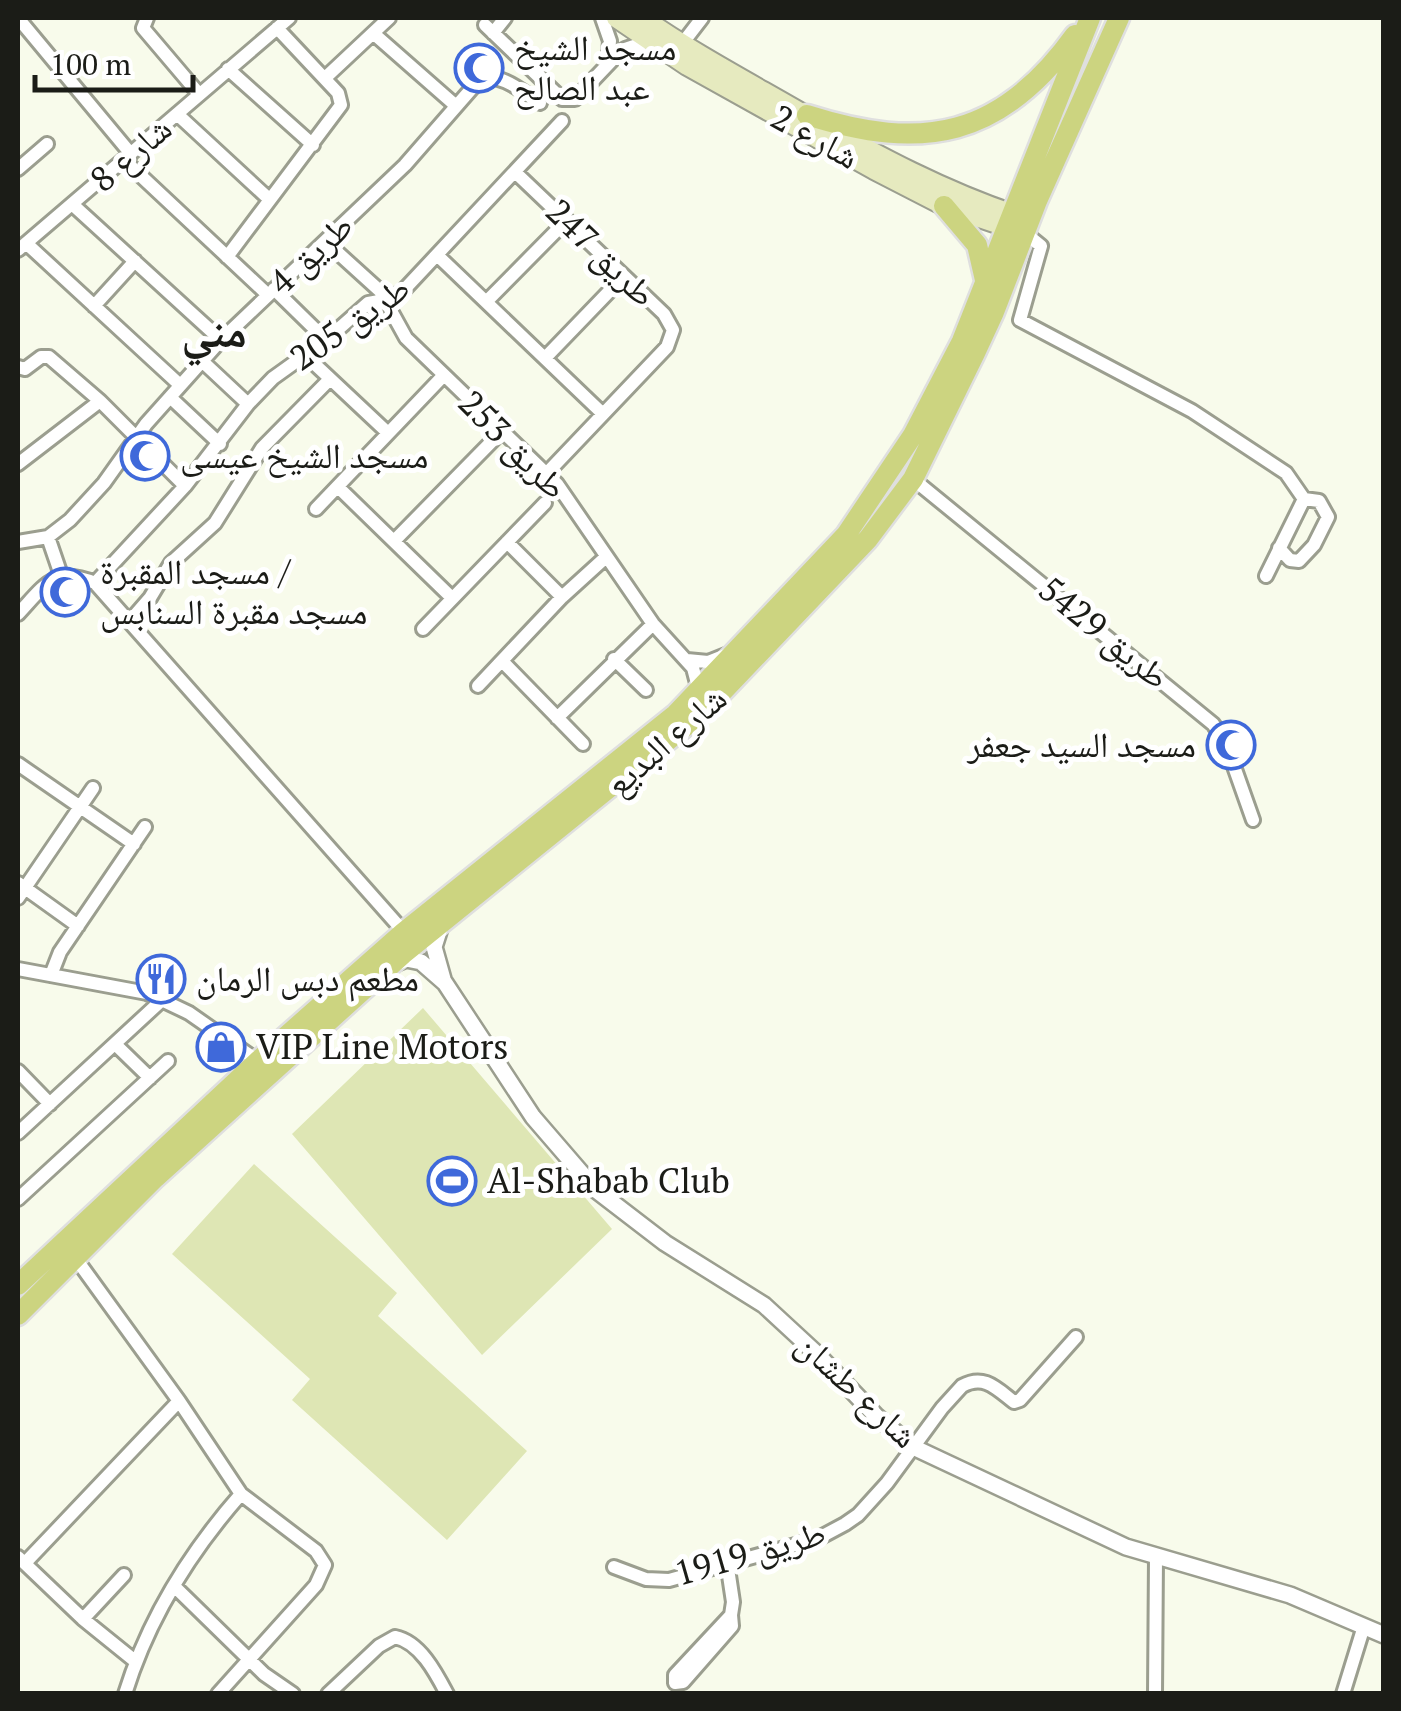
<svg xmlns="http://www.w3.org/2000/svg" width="1401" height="1711" viewBox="0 0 1401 1711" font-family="'PT Serif','Noto Naskh Arabic',serif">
<rect width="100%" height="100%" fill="#f8fbeb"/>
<!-- green -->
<path fill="#dee6b4" d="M423 1008 612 1229 482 1355 292 1134Z
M254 1164 397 1293 378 1316 527 1451 447 1540 292 1400 310 1379 172 1254Z"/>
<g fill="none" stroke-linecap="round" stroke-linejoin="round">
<!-- minor casing -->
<g stroke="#9b9e8f" stroke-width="18">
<path id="minor" d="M18 18 131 154
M147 18 143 28 199 94
M602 18 610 41 608 63
M485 25 562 99H575L615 57 625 49 649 41
M373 33 455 105
M493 33 505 18
M682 44 702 18
M228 69 313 145
M325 78 389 18
M177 114 269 199
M124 160 267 294
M18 169 47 144
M515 172 664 314 673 330 667 347 547 473
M72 204 221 340
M1025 233 1041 246 1020 320 1192 411 1286 473 1304 499 1266 576
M326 242 380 291 406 338 557 484 653 624 693 668 699 691
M26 243 180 385
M18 250 289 18
M437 255 603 414
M227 257 341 105 338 93 277 28
M274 289 326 340
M486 302 567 220
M94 306 135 261
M305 355 387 432
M545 358 624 276
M202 361 248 404
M18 367 25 369 41 357H49L100 401 185 486
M170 397 220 444
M18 464 100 401
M913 479 1213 724 1225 741 1253 820
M338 487 451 597
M316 509 444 375
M48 537 61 575
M395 540 502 431
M18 542 48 537 70 520 104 483 146 424 221 340 405 165 480 79C503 73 521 91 540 103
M507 542 562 597
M1279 548 1290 560 1299 561 1314 545 1328 517 1319 501 1304 499
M95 583 185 486 248 404 273 378 326 340 368 303 385 300 402 292 562 121
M18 614C45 585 54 566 95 583L404 932
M130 621 150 598 171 563 215 523 262 448 329 380
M423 629 545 503
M614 659 646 690
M687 660 708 662 728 654
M502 661 583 744
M478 686 562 597 606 557
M557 718 653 624
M18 764 134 844
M18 883 78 926
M18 898 93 788
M18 969 147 993 189 1013 258 1061
M51 975 60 952 145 827
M115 1044 150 1078
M18 1071 50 1104
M18 1133 162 1000
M18 1199 168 1061
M74 1256 179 1401 241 1494 316 1551 325 1565 316 1585 218 1694
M18 1557 83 1619 135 1661
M25 1563 179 1401
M614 1567 646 1579 669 1580 817 1539 845 1524 858 1515 887 1483 942 1408 962 1386C984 1374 996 1388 1014 1402L1020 1400 1076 1337
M175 1587 264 1674 293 1694
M83 1619 124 1575
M675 1683V1675L731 1615 733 1602 727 1562
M675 1683 683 1682 732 1626 731 1615
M125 1694C148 1620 190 1552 241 1494
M328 1694 379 1646 395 1637C420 1642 436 1673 447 1694
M1155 1694 1156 1557
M1343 1694 1364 1626"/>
</g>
<!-- tertiary casing -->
<g stroke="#9b9e8f" stroke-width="20">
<path id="tertiary" d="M441 925 434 947 443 979
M394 964 406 959 421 962 445 983 533 1117 596 1190 665 1243 764 1305 816 1353 876 1416 913 1447 1126 1547 1290 1595 1384 1635"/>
</g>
<!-- secondary casing -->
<g stroke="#9b9e8f" stroke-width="22">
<path id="secondary" d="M616 18 687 66 874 170 944 206 1021 232
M643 18C695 54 752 84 807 116 877 155 945 192 1022 217"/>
</g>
<!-- primary casing -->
<g stroke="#dfdfdf" stroke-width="25">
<path id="primary" d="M807 115C923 152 1001 138 1075 35
M944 206 977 245 985 280
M18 1285 258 1061 404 932 676 714 846 535 913 435 962 341 1090 18
M18 1315 155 1178 403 954 703 712 868 539 913 479 975 353 994 312 1037 201 1119 18"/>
</g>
<!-- minor -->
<use href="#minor" stroke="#fff" stroke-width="12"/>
<!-- tertiary -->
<use href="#tertiary" stroke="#fff" stroke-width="15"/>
<!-- secondary -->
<use href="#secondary" stroke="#e6eabf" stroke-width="18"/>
<!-- primary -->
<use href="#primary" stroke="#ccd480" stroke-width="20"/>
</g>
<!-- icons -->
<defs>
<g id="mosque-ring" transform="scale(2.5)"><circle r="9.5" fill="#fff" stroke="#3f69da" stroke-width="1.5"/><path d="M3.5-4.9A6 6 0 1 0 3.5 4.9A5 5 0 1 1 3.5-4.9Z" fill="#3f69da"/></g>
<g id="restaurant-ring" transform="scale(2.5)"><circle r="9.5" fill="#fff" stroke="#3f69da" stroke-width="1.5"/><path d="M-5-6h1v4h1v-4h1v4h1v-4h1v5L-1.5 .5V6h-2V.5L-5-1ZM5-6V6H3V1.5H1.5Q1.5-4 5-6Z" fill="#3f69da"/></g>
<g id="shop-ring" transform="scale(2.5)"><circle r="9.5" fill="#fff" stroke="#3f69da" stroke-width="1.5"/><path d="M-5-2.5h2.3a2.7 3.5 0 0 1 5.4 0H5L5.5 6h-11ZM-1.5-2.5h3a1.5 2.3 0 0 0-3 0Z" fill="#3f69da"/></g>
<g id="stadium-ring" transform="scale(2.5)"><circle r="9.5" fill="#fff" stroke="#3f69da" stroke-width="1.5"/><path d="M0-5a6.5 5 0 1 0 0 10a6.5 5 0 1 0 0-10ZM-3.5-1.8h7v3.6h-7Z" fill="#3f69da"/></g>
</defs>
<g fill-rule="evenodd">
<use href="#mosque-ring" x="479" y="68"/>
<use href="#mosque-ring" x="145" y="456"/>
<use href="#mosque-ring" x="65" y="592"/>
<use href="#mosque-ring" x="1231" y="745"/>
<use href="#restaurant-ring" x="161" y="979"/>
<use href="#shop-ring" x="221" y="1047"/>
<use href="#stadium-ring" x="452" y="1181"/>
</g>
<g text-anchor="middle" stroke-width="10" stroke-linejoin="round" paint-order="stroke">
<!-- poi labels -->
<g font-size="35" fill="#1b1c17" stroke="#fff" text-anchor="start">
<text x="514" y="60">مسجد الشيخ<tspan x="514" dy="40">عبد الصالح</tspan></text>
<text x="180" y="468">مسجد الشيخ عيسى</text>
<text x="100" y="584">مسجد المقبرة /<tspan x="100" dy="40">مسجد مقبرة السنابس</tspan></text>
<text x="1196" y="757" text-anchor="end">مسجد السيد جعفر</text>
<text x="196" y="991">مطعم دبس الرمان</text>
<text x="256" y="1059">VIP Line Motors</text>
<text x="487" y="1193">Al-Shabab Club</text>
</g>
<!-- street labels -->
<g font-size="35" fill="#1b1c17" stroke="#fff">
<text transform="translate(815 137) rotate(29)" y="12">شارع 2</text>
<text transform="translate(131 154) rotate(-41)" y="12">شارع 8</text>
<text transform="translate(601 253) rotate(44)" y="12">طريق 247</text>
<text transform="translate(311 254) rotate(-43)" y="12">طريق 4</text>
<text transform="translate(350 323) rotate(-35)" y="12">طريق 205</text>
<text transform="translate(513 445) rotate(45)" y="12">طريق 253</text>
<text transform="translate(1104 633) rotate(39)" y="12">طريق 5429</text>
<text transform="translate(666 741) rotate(-41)" y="12">شارع البديع</text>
<text transform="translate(857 1390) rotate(43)" y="12">شارع طشان</text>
<text transform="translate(750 1553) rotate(-16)" y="12">طريق 1919</text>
</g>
<!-- district labels -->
<g font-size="45" font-weight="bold" fill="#1b1c17" stroke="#fff">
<text x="214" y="347">مني</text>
</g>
</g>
<!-- border -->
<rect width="1401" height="1711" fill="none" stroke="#1b1c17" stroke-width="40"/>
<!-- scale -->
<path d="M35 75v15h158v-15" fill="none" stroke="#1b1c17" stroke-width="5"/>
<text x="50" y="75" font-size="30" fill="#1b1c17" stroke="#ffffff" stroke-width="8" paint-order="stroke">100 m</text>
</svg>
